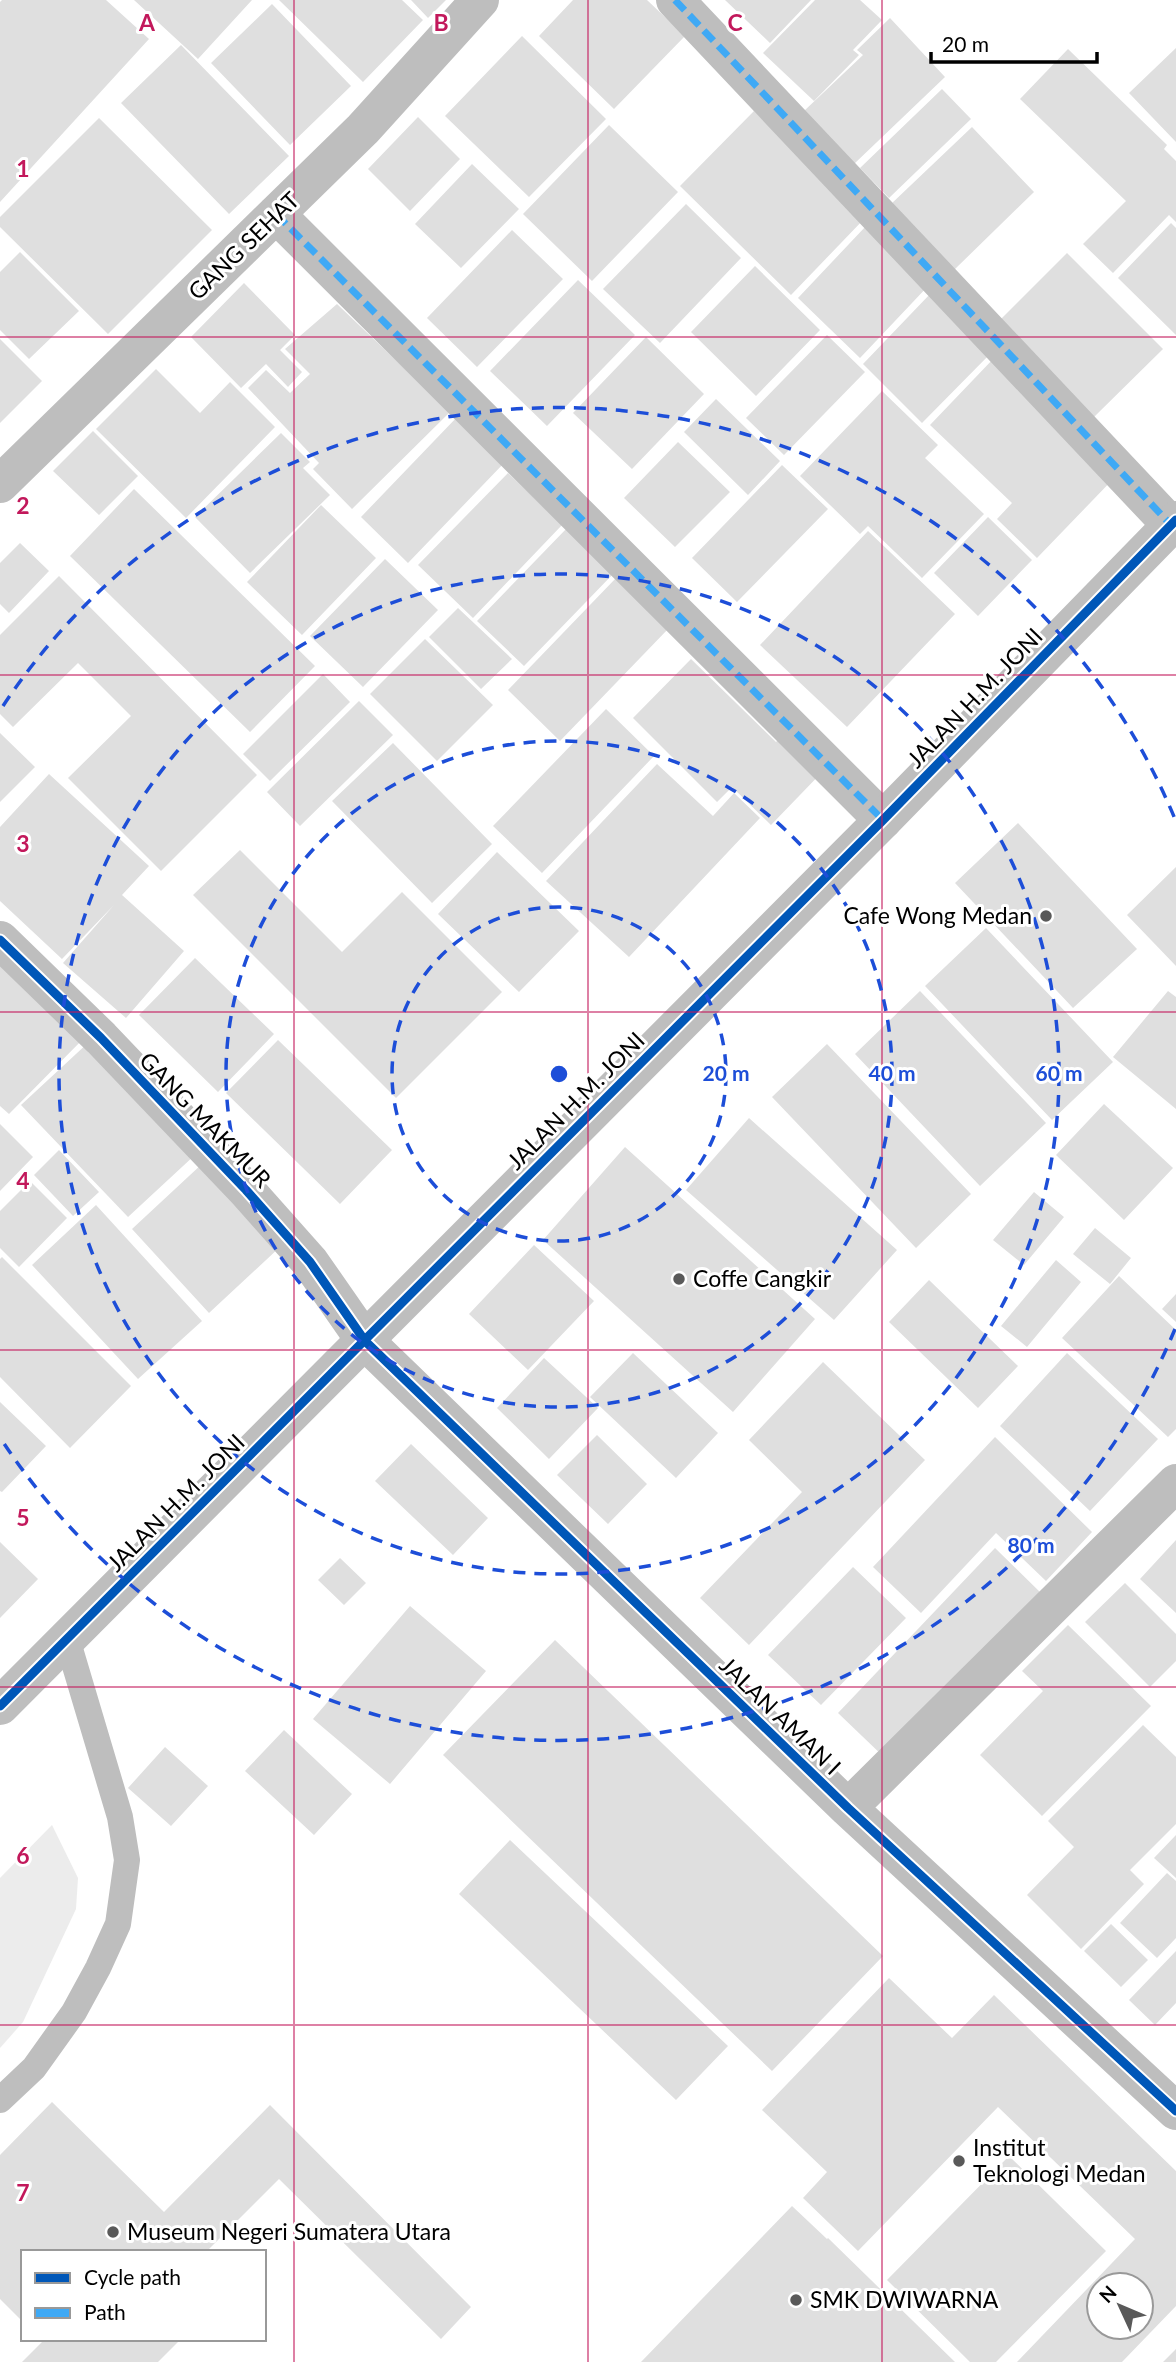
<svg xmlns="http://www.w3.org/2000/svg" width="1176" height="2362" viewBox="0 0 1176 2362" font-family="Lato,sans-serif">
<rect width="100%" height="100%" fill="#fff"/>
<!-- green -->
<path fill="#ececec" d="M52 1825 78 1878 76 1909 23 2022 0 2048V1878Z"/>
<!-- building -->
<path fill="#dfdfdf" fill-rule="evenodd" d="M2 0H106L149 39 0 202V2Z
M134 0H252L198 59Z
M279 0H402L423 20 363 82Z
M411 0H446L428 18Z
M573 0H647L685 36 614 109 539 36Z
M725 0H811L770 43Z
M815 0H860L882 20 853 50 859 55 814 101 763 53Z
M272 4 351 86 290 145 211 63Z
M890 18 945 77 854 164 804 111 863 55 857 50Z
M522 36 606 119 529 197 445 116Z
M181 45 289 156 229 214 121 103Z
M1176 48V142L1129 93Z
M1068 49 1167 145 1164 149 1176 161V222L1169 215 1113 273 1083 244 1126 201 1020 99Z
M942 89 971 119 889 198 860 168Z
M754 111 865 218 791 295 680 186Z
M418 117 460 159 410 211 368 169Z
M99 118 212 230 108 334 0 227V217Z
M609 125 678 192 592 281 523 214Z
M972 127 1034 192 954 270 890 205Z
M472 164 519 209 461 268 415 224Z
M686 204 741 258 660 343 603 289Z
M1171 223 1176 228V335L1118 278Z
M866 226 929 285 860 358 798 298Z
M512 230 563 279 477 367 427 318Z
M20 252 79 311 29 359 0 330V272Z
M1067 253 1163 349 1094 417 998 322Z
M755 266 820 330 756 396 691 332Z
M578 280 635 335 547 426 490 371Z
M244 283 295 335 280 350 302 372 288 387 266 364 241 388 191 337Z
M931 293 992 352 922 423 863 364Z
M337 304 450 412 352 509 313 469 319 463 248 388 266 370 290 393 310 374 285 349Z
M827 335 865 372 784 455 746 418Z
M646 337 704 394 632 469 573 413Z
M0 339 42 381 0 423Z
M995 357 1118 474 1037 558 997 519 1012 503 930 425Z
M156 369 200 413 230 382 275 427 186 518 96 429Z
M882 391 938 445 925 458 984 514 922 578 868 526 860 534 800 476Z
M716 399 780 461 748 495 684 432Z
M458 416 505 462 408 563 361 517Z
M93 431 138 476 99 515 53 471Z
M281 433 310 462 303 468 330 495 250 573 195 517Z
M678 442 730 492 675 547 624 498Z
M782 465 828 509 737 602 692 558Z
M508 473 562 525 473 618 418 565Z
M134 489 315 666 250 732 70 556Z
M321 505 376 558 302 635 247 582Z
M988 517 1032 560 978 616 934 573Z
M567 528 614 573 524 666 477 621Z
M868 531 955 614 847 727 760 645Z
M20 543 49 571 9 613 0 604V563Z
M385 559 438 610 363 687 310 636Z
M59 576 257 775 161 871 68 778 131 716 78 663 13 727 0 714V635Z
M616 578 669 628 560 741 508 690Z
M458 608 512 659 481 689 429 637Z
M425 639 493 705 437 761 370 694Z
M691 659 776 742 788 730 827 767 771 825 732 787 717 802 633 718Z
M323 674 350 702 270 781 243 754Z
M359 701 393 735 300 826 267 792Z
M606 709 654 756 542 873 493 826Z
M0 733 35 767 0 802Z
M393 743 492 844 432 903 332 801Z
M657 764 713 816 734 793 760 818 629 957 546 881Z
M49 774 149 866 122 895 184 951 126 1018 63 963 114 905 62 959 0 901V827Z
M1018 823 1137 949 1073 1008 955 883Z
M240 850 342 952 402 892 502 992 396 1098 193 895Z
M497 852 579 931 519 992 438 914Z
M1176 867V966L1127 915Z
M986 928 1113 1062 1052 1120 925 986Z
M0 948 88 1034 9 1114 0 1106Z
M195 958 274 1034 218 1092 139 1015Z
M920 991 1046 1123 980 1186 855 1054Z
M1168 991 1176 997V1109L1113 1057Z
M278 1040 392 1150 340 1204 226 1093Z
M90 1041 196 1154 128 1217 21 1105Z
M827 1044 971 1194 916 1248 772 1097Z
M1104 1104 1173 1168 1124 1220 1056 1155Z
M749 1118 897 1250 834 1320 686 1190Z
M0 1124 33 1157 0 1191Z
M625 1147 815 1319 733 1412 543 1240Z
M59 1150 99 1192 73 1216 34 1175Z
M203 1163 281 1246 209 1313 132 1229Z
M30 1181 67 1218 19 1267 0 1248V1211Z
M1034 1192 1064 1217 1024 1265 993 1240Z
M96 1205 202 1321 138 1379 32 1265Z
M1095 1228 1131 1258 1110 1284 1073 1254Z
M534 1245 594 1301 528 1370 469 1314Z
M2 1257 131 1386 70 1448 0 1377V1259Z
M1056 1260 1081 1282 1027 1347 1001 1326Z
M1119 1276 1176 1330V1429L1168 1437 1062 1338Z
M929 1280 1018 1366 978 1408 889 1322Z
M1176 1294V1322L1162 1309Z
M633 1353 718 1433 676 1478 590 1397Z
M1067 1353 1158 1439 1090 1511 1000 1426Z
M544 1358 598 1408 549 1459 497 1408Z
M823 1362 925 1460 749 1645 700 1598 802 1492 749 1440Z
M0 1402 46 1446 2 1492 0 1491Z
M597 1435 647 1484 608 1524 557 1475Z
M995 1437 1092 1532 1046 1581 996 1533 921 1613 873 1567Z
M411 1444 488 1518 453 1555 375 1481Z
M1176 1540V1613L1140 1579Z
M0 1542 38 1579 0 1618Z
M995 1548 1043 1595 886 1759 838 1713Z
M340 1558 366 1583 344 1605 318 1580Z
M853 1567 906 1618 821 1705 768 1655Z
M1125 1583 1176 1634V1661L1150 1687 1085 1622Z
M410 1606 486 1671 390 1784 313 1719Z
M1068 1625 1151 1706 1042 1816 980 1755 1043 1691 1022 1671Z
M555 1640 883 1956 772 2071 443 1755Z
M1143 1725 1176 1757V1824L1130 1870 1144 1884 1081 1949 1027 1895 1074 1847 1048 1821Z
M284 1730 352 1794 314 1835 245 1771Z
M165 1747 208 1786 171 1826 128 1788Z
M1176 1835V1878L1154 1858Z
M510 1840 728 2046 676 2100 459 1894Z
M1167 1873 1176 1881V1938L1157 1958 1120 1923Z
M1111 1924 1148 1960 1121 1987 1084 1951Z
M1176 1951V2003L1155 2025 1129 2000Z
M889 1978 952 2038 994 1995 1176 2171V2306L1122 2362H1017L1135 2239 998 2107 858 2251 803 2198 827 2172 762 2110ZM1099 2285H1141V2327H1099Z
M52 2102 164 2212 270 2105 471 2307 441 2339 279 2179 206 2252H23V2322L0 2299V2155Z
M1009 2156 1106 2251 996 2362H970L887 2280Z
M792 2206 827 2239 828 2238 955 2362H641Z
M41 2339H181L158 2362H22L43 2341Z
M1176 2349V2362H1163Z"/>
<g fill="none" stroke-linecap="round" stroke-linejoin="round">
<!-- service -->
<path stroke="#bebebe" stroke-width="26" d="M0 2100 34 2068 74 2012 98 1968 118 1924 127 1860 120 1817 67 1639"/>
<!-- minor -->
<path stroke="#bebebe" stroke-width="38" d="M675 0 1171 525
M276 214 883 820
M0 484 363 129 480 0
M0 940 101 1038 246 1190 310 1262 365 1341 848 1808 1176 2111
M848 1808 1176 1483"/>
<!-- tertiary -->
<path stroke="#bebebe" stroke-width="38" d="M0 1706 883 820 1176 520"/>
<!-- quiet -->
<path stroke="#3fa9f5" stroke-width="7" stroke-dasharray="14 7" stroke-linecap="butt" d="M675 0 1171 525
M276 214 883 820"/>
<!-- cycleway casing -->
<g stroke="#fff" stroke-width="13">
<path id="cycleway" d="M0 940 101 1038 246 1190 310 1262 365 1341 848 1808 1176 2111
M0 1706 883 820 1176 520"/>
</g>
<!-- cycleway -->
<use href="#cycleway" stroke="#0057b8" stroke-width="9"/>
</g>
<!-- grid -->
<path fill="none" stroke="#c2185b" stroke-width="2" stroke-opacity="0.55" d="M294 0V2362M588 0V2362M882 0V2362M0 337H1176M0 675H1176M0 1012H1176M0 1350H1176M0 1687H1176M0 2025H1176"/>
<!-- distance rings -->
<g fill="none" stroke="#1d4ed8" stroke-width="3.5" stroke-dasharray="12 9">
<circle cx="559" cy="1074" r="167"/>
<circle cx="559" cy="1074" r="333"/>
<circle cx="559" cy="1074" r="500"/>
<path d="M1175 1329A667 667 0 0 1 3 1442M3 706A667 667 0 0 1 1175 819"/>
</g>
<!-- markers -->
<g fill="#595959" stroke="#fff" stroke-width="2.5">
<circle cx="1046" cy="916" r="7"/>
<circle cx="679" cy="1279" r="7"/>
<circle cx="959" cy="2161" r="7"/>
<circle cx="113" cy="2232" r="7"/>
<circle cx="796" cy="2300" r="7"/>
</g>
<g text-anchor="middle" stroke-width="6" stroke-linejoin="round" paint-order="stroke">
<!-- street labels -->
<g font-size="23" fill="#000" stroke="#fff">
<text transform="translate(244 246) rotate(-44)" y="8">GANG SEHAT</text>
<text transform="translate(975 698) rotate(-46)" y="8">JALAN H.M. JONI</text>
<text transform="translate(576 1101) rotate(-45)" y="8">JALAN H.M. JONI</text>
<text transform="translate(205 1120) rotate(46)" y="8">GANG MAKMUR</text>
<text transform="translate(176 1503) rotate(-45)" y="8">JALAN H.M. JONI</text>
<text transform="translate(780 1716) rotate(44)" y="8">JALAN AMAN I</text>
</g>
<!-- poi labels -->
<g font-size="23" fill="#000" stroke="#fff" text-anchor="start">
<text x="1032" y="924" text-anchor="end">Cafe Wong Medan</text>
<text x="693" y="1287">Coffe Cangkir</text>
<text x="973" y="2156">Institut<tspan x="973" dy="26">Teknologi Medan</tspan></text>
<text x="127" y="2240">Museum Negeri Sumatera Utara</text>
<text x="810" y="2308">SMK DWIWARNA</text>
</g>
</g>
<g font-size="23" text-anchor="middle" font-weight="bold" fill="#c2185b" stroke="#fff" stroke-width="6" stroke-linejoin="round" paint-order="stroke">
<text x="147" y="31">A</text>
<text x="441" y="31">B</text>
<text x="735" y="31">C</text>
<text x="23" y="177">1</text>
<text x="23" y="514">2</text>
<text x="23" y="852">3</text>
<text x="23" y="1189">4</text>
<text x="23" y="1526">5</text>
<text x="23" y="1864">6</text>
<text x="23" y="2201">7</text>
</g>
<circle cx="559" cy="1074" r="10" fill="#1d4ed8" stroke="#fff" stroke-width="3.5"/>
<g font-size="21" text-anchor="middle" font-weight="bold" fill="#1d4ed8" stroke="#fff" stroke-width="6" stroke-linejoin="round" paint-order="stroke">
<text x="726" y="1081">20 m</text>
<text x="892" y="1081">40 m</text>
<text x="1059" y="1081">60 m</text>
<text x="1031" y="1553">80 m</text>
</g>
<!-- legend -->
<rect x="21" y="2250" width="245" height="91" fill="#ffffff" stroke="#999999" stroke-width="2"/>
<rect x="35" y="2273" width="35" height="10" fill="#0057b8" stroke="#999999" stroke-width="2"/>
<text x="84" y="2285" font-size="21" fill="#000000">Cycle path</text>
<rect x="35" y="2308" width="35" height="10" fill="#3fa9f5" stroke="#999999" stroke-width="2"/>
<text x="84" y="2320" font-size="21" fill="#000000">Path</text>
<!-- north arrow -->
<g transform="translate(1120 2306) rotate(314)"><circle r="33" fill="#ffffff" stroke="#999999" stroke-width="2"/>
<path d="M0-5L12 26L0 18L-12 26Z" fill="#595959"/>
<text y="-10" font-size="19" font-weight="bold" text-anchor="middle" fill="#000000">N</text>
</g>
<!-- scale -->
<path d="M931 52v10h166v-10" fill="none" stroke="#000000" stroke-width="3.5"/>
<text x="942" y="52" font-size="21" fill="#000000" stroke="#ffffff" stroke-width="5" paint-order="stroke">20 m</text>
</svg>
